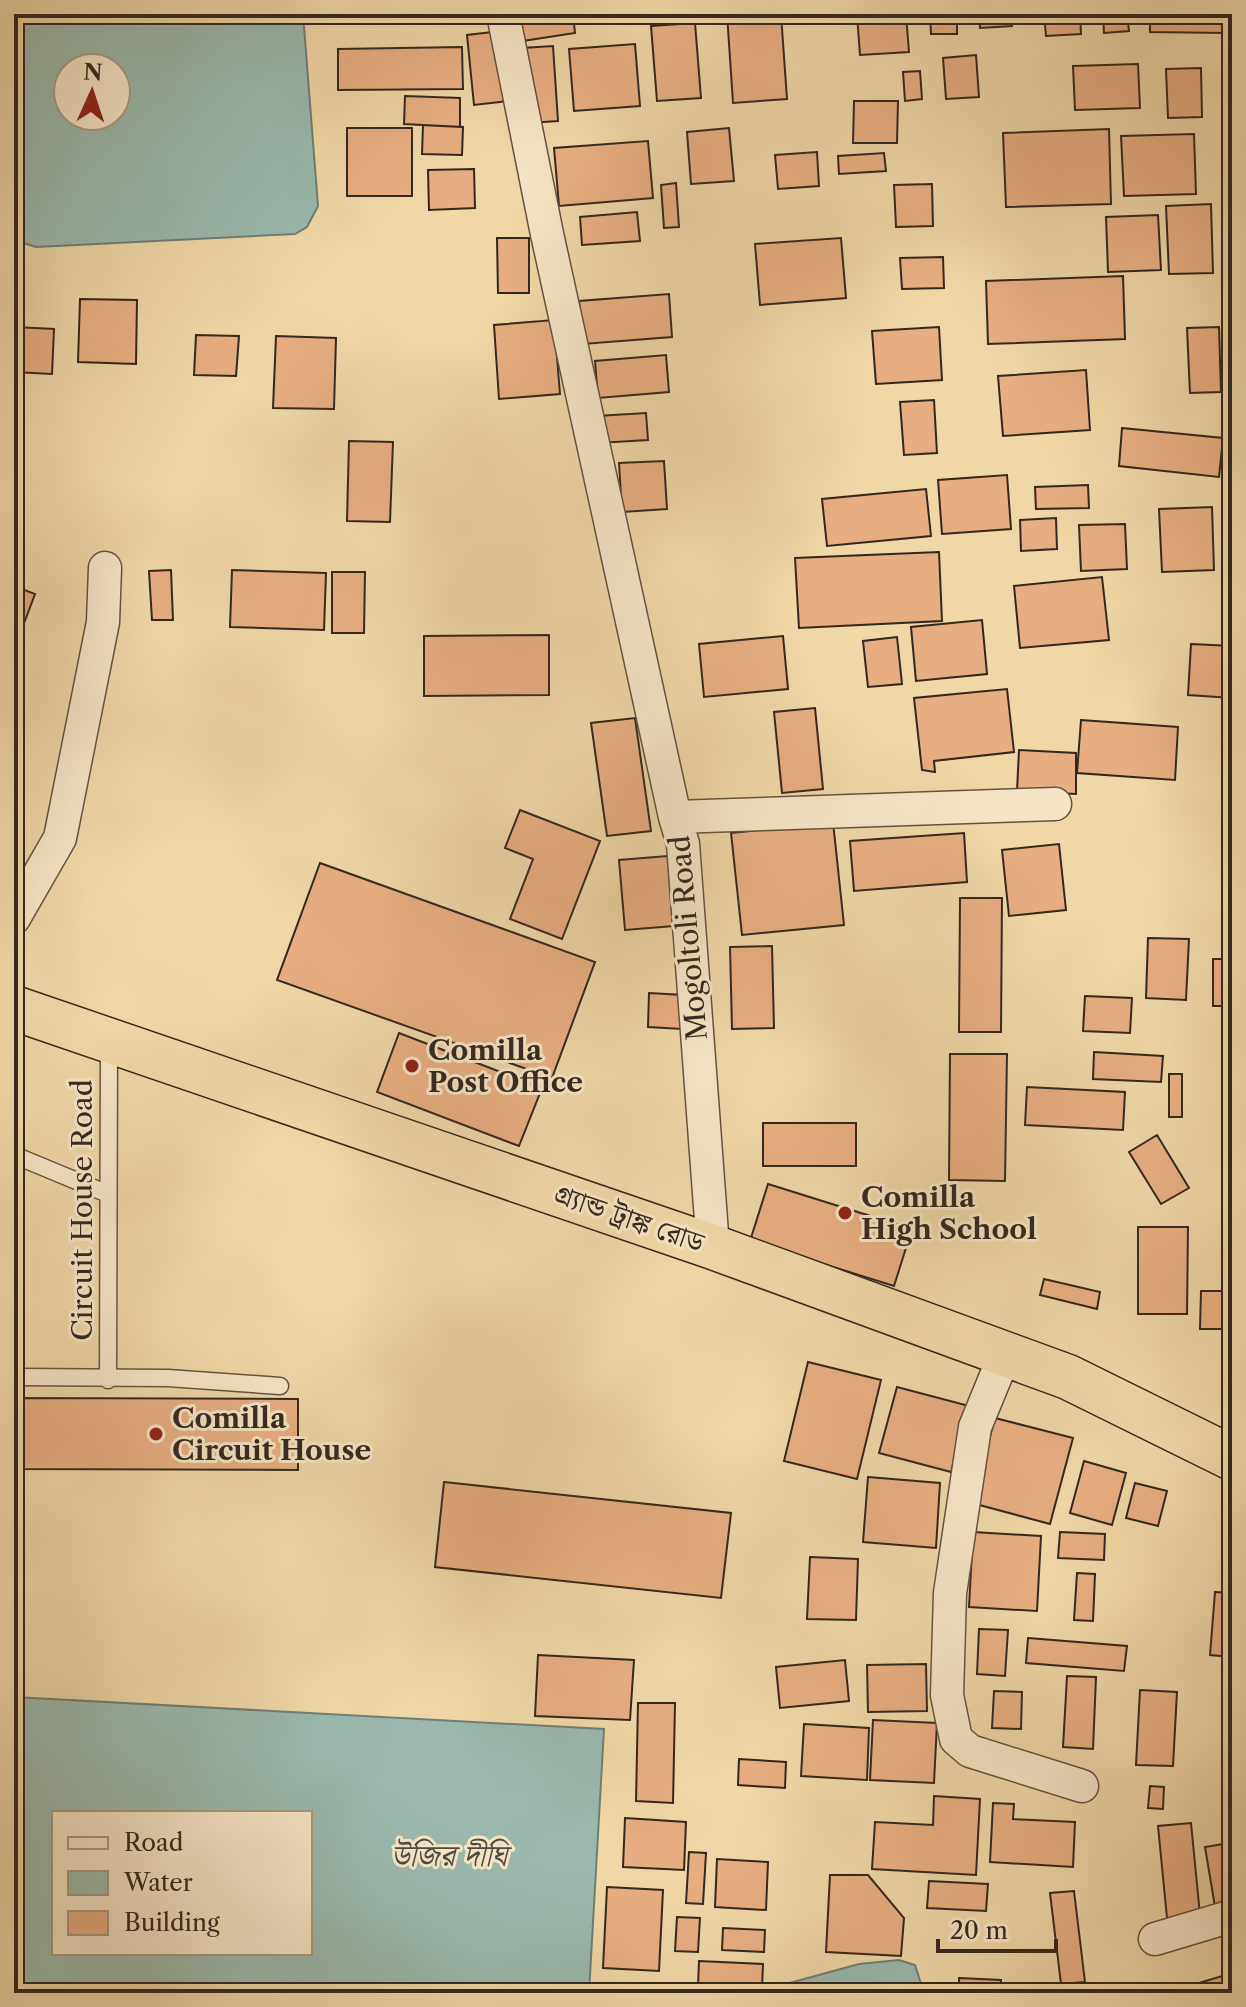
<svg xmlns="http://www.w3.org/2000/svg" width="1246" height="2007" viewBox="0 0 1246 2007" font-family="'Libre Caslon Text','Noto Serif Bengali',serif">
<rect width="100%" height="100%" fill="#efd7a6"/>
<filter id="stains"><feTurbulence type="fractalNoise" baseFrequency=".0025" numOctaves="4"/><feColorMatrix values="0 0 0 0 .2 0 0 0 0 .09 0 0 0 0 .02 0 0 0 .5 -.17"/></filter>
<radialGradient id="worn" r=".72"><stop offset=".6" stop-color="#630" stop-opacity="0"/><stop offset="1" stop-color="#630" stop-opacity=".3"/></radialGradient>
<!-- water -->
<path fill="#9ab8ad" stroke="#717e75" stroke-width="2" fill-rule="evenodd" d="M14 14H303L318 206 307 227 295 234 36 247 14 240ZM68 68H116V116H68Z
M14 1697 604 1729 589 1993H14ZM54 1813H310V1953H54Z
M899 1960 915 1965 924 1993H779L782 1985 859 1964Z"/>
<!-- building -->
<path fill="#e8ae81" stroke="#332820" stroke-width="2" d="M453 14H487V24H453Z
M528 14H573L575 33 516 42 512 16Z
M727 14H781L787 99 733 103Z
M857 14H906L909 52 860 55Z
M930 14H957V34H931Z
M979 14H1011L1012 26 980 28Z
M1044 14H1080L1081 34 1046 36Z
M1103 14H1127L1129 31 1104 33Z
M1150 14H1225V33L1150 32Z
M695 23 701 98 657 101 651 26Z
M501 31 508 101 474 105 467 35Z
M635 44 640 106 574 111 569 49Z
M553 46 558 121 529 123 522 48Z
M462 47 463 89 338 90V49Z
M976 55 979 97 946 99 943 58Z
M1138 64 1140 108 1075 110 1073 66Z
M1201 68 1202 117 1168 118 1166 69Z
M920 71 922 99 905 101 903 72Z
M405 96 460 98V127L404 124Z
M854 101H898L897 143H853Z
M423 125 463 127 462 155 422 154Z
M347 128H412V196H347Z
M729 128 734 181 691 184 687 132Z
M1109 129 1111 204 1006 207 1003 133Z
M1194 134 1196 194 1124 196 1121 136Z
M648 141 653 198 559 206 554 148Z
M817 152 819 186 778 189 775 155Z
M884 153 886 171 839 174 838 156Z
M474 169 475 208 429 210 428 170Z
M676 183 679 227 664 228 661 185Z
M932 184 933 226 896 227 894 185Z
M1211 204 1213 273 1169 274 1166 206Z
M637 212 640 241 582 245 580 217Z
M1158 215 1161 270 1108 272 1106 217Z
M497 238H529V293H498Z
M841 238 846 298 760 305 755 244Z
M943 257 944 288 902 289 900 258Z
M1123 276 1125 339 988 344 986 281Z
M669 294 672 337 583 344 579 301Z
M80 299 137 300 136 364 78 362Z
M554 320 560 394 499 399 494 325Z
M14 327 54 329 52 374 14 372Z
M939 327 942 380 876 384 872 331Z
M1219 327 1221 392 1190 393 1187 328Z
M196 335 239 336 236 376 194 375Z
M276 336 336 338 334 409 273 408Z
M666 355 669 392 598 398 595 361Z
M1086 370 1090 430 1003 436 998 376Z
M934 400 937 453 904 455 900 402Z
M646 413 648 440 598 443 597 416Z
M1122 428 1223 438 1219 477 1119 466Z
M349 441 393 442 390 522 347 521Z
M664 461 667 509 622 512 619 463Z
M1007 475 1011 529 942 534 938 480Z
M1088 485 1089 508 1036 509 1035 487Z
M926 489 931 536 827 546 822 499Z
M1212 507 1214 570 1162 572 1159 509Z
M1056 518 1057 549 1021 551 1020 520Z
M1125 524 1127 569 1081 571 1079 525Z
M939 552 942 621 799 628 795 558Z
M171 570 173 620H152L149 571Z
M232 570 326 573 324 630 230 627Z
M332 572H365L364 633H332Z
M1102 577 1109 640 1020 648 1014 586Z
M14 586 35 594 14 650Z
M982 620 987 674 916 681 911 627Z
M549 635V695L424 696V636Z
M783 636 788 689 704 697 699 644Z
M897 637 902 684 868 687 863 641Z
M1191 644 1232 646V698L1188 695Z
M1007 689 1014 752 934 761 935 772 922 770 914 698Z
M815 708 823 789 782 793 774 712Z
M635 718 651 831 607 836 591 723Z
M1081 720 1178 727 1175 780 1077 773Z
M1019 750 1076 753V794L1017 791Z
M520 810 600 841 562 939 510 919 533 859 505 848Z
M833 822 844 925 742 935 731 833Z
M964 833 967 882 854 891 850 841Z
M1059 844 1066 910 1009 916 1002 850Z
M680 855 686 925 625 930 619 860Z
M320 863 595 962 552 1078 277 980Z
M960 898H1002L1001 1032H959Z
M1148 938 1189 939 1186 1000 1146 998Z
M772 946 774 1028 732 1029 730 947Z
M1213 959H1232V1006H1213Z
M649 993 684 995 682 1029 648 1027Z
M1085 996 1132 998 1130 1033 1083 1031Z
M399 1033 542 1088 519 1146 377 1092Z
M1094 1052 1163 1056 1161 1082 1093 1079Z
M950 1054H1007L1005 1181 949 1180Z
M1169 1074H1182V1117H1169Z
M1027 1087 1125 1092 1123 1130 1025 1125Z
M763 1123H856V1166H763Z
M1157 1135 1189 1188 1161 1204 1129 1152Z
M768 1184 912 1229 894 1286 750 1241Z
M1138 1227H1188L1187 1314H1138Z
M1044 1279 1100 1292 1097 1309 1040 1295Z
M1201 1291H1232V1329H1200Z
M1222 1356H1232V1436H1222Z
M808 1362 881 1380 857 1479 784 1461Z
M897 1387 969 1406 951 1472 879 1453Z
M14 1398 298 1399V1470L14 1469Z
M995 1418 1073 1438 1050 1524 972 1503Z
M1084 1461 1126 1473 1112 1525 1070 1513Z
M868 1477 940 1483 936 1548 863 1542Z
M444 1482 731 1513 721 1598 435 1567Z
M1135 1483 1167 1491 1158 1526 1126 1518Z
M973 1532 1041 1536 1037 1611 969 1607Z
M1060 1532 1105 1534 1104 1560 1058 1558Z
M810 1557 858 1559 856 1620 807 1619Z
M1077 1573 1095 1574 1093 1621 1074 1620Z
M1215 1592 1232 1593V1657L1210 1655Z
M979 1629 1008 1630 1005 1676 977 1674Z
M1028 1638 1127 1646 1124 1671 1026 1663Z
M538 1655 634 1660 630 1720 535 1716Z
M845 1660 849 1701 780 1708 776 1667Z
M926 1664 927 1711 868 1712 867 1665Z
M1067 1676 1096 1677 1093 1749 1063 1747Z
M1140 1690 1177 1692 1173 1766 1136 1765Z
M994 1691 1022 1692 1021 1729 992 1728Z
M638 1703H675L673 1803 636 1801Z
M873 1720 937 1723 934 1783 870 1780Z
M804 1724 869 1728 867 1780 801 1776Z
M739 1759 786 1762 785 1788 738 1785Z
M1150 1786 1164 1787 1163 1809 1148 1808Z
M934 1796 980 1799 976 1875 872 1869 875 1822 933 1825Z
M993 1803 1014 1804 1013 1819 1075 1822 1073 1867 990 1862Z
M625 1818 686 1822 684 1870 623 1867Z
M1191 1823 1200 1915 1167 1918 1158 1826Z
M1229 1843 1232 1904 1215 1907 1205 1847Z
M689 1852 706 1853 703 1904 686 1903Z
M717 1859 768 1862 766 1910 715 1907Z
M830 1875H868L904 1918 901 1956 826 1952Z
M929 1881 988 1884 986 1911 927 1908Z
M607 1887 663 1890 659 1971 603 1968Z
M1074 1891 1085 1982 1061 1984 1050 1893Z
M677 1917 700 1918 698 1952 675 1951Z
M723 1928 765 1930 764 1952 722 1950Z
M699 1961 763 1964 762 1990 698 1987Z
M1232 1973V1993H1191L1189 1986Z
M959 1978 1001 1980V1993H959Z"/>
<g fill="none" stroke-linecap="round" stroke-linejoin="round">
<!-- lane casing -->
<g stroke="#625442" stroke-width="19">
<path id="lane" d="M14 1155 108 1194
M14 1377 168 1378 280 1386
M108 1380 109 1042"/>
</g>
<!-- street casing -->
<g stroke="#625442" stroke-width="35">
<path id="street" d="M503 14 547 234 675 817
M14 918 60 838 103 622 105 568
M713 1247 683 844 675 817 1055 804
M1005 1354 975 1427 950 1593 947 1695 956 1739 970 1751 1082 1786
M1155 1939 1232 1916"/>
</g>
<!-- highway casing -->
<g stroke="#332820" stroke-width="47">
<path id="highway" d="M14 1008 713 1247 1068 1377 1232 1458"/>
</g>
<!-- lane -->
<use href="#lane" stroke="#f5e5c5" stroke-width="16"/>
<!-- street -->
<use href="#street" stroke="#f5e5c5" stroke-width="32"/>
<!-- highway -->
<use href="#highway" stroke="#efd7a6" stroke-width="44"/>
</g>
<!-- markers -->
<g fill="#8f2418" stroke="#f5e5c5" stroke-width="3">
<circle cx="412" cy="1066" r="8"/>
<circle cx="845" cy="1213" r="8"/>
<circle cx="156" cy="1434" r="8"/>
</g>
<g text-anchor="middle" stroke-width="6" stroke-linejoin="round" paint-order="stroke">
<!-- street labels -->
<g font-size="28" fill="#332820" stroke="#f5e5c5">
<text transform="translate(688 938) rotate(-95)" y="10">Mogoltoli Road</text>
<text transform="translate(82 1210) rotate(-90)" y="10">Circuit House Road</text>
<text transform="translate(629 1218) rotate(19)" y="10">গ্র্যান্ড ট্রাঙ্ক রোড</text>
</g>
<!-- poi labels -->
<g font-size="28" font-weight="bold" fill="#332820" stroke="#f5e5c5" text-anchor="start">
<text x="428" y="1060">Comilla<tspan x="428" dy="32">Post Office</tspan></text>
<text x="861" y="1207">Comilla<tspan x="861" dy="32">High School</tspan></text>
<text x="172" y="1428">Comilla<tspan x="172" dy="32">Circuit House</tspan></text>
</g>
<!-- water labels -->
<g font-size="30" font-style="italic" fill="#4d4c43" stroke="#f5e5c5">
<text x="449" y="1866">উজির দীঘি</text>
</g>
</g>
<!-- margin -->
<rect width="1246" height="2007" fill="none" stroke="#efd7a6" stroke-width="48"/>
<rect x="16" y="16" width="1214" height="1975" fill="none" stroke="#332820" stroke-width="4"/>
<rect x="24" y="24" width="1198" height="1959" fill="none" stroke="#332820" stroke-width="2"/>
<!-- legend -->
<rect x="52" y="1811" width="260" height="144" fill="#f5e5c5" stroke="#a79983" stroke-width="2"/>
<rect x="68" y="1837" width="40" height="12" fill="#f5e5c5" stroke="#a79983" stroke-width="2"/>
<text x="124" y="1851" font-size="24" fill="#332820">Road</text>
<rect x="68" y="1871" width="40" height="24" fill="#9ab8ad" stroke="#a79983" stroke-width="2"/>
<text x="124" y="1891" font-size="24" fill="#332820">Water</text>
<rect x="68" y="1911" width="40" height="24" fill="#e8ae81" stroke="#a79983" stroke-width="2"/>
<text x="124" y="1931" font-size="24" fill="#332820">Building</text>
<!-- north arrow -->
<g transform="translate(92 92) rotate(3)"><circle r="38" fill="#f5e5c5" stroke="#a79983" stroke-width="2"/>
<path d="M0-6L14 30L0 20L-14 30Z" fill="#8f2418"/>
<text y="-12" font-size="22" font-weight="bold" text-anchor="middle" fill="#332820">N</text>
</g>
<!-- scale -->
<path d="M938 1939v12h118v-12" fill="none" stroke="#332820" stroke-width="4"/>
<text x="950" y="1939" font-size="24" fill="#332820" stroke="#f5e5c5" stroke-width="6" paint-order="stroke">20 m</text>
<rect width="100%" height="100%" filter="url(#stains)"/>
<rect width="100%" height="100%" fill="url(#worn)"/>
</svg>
